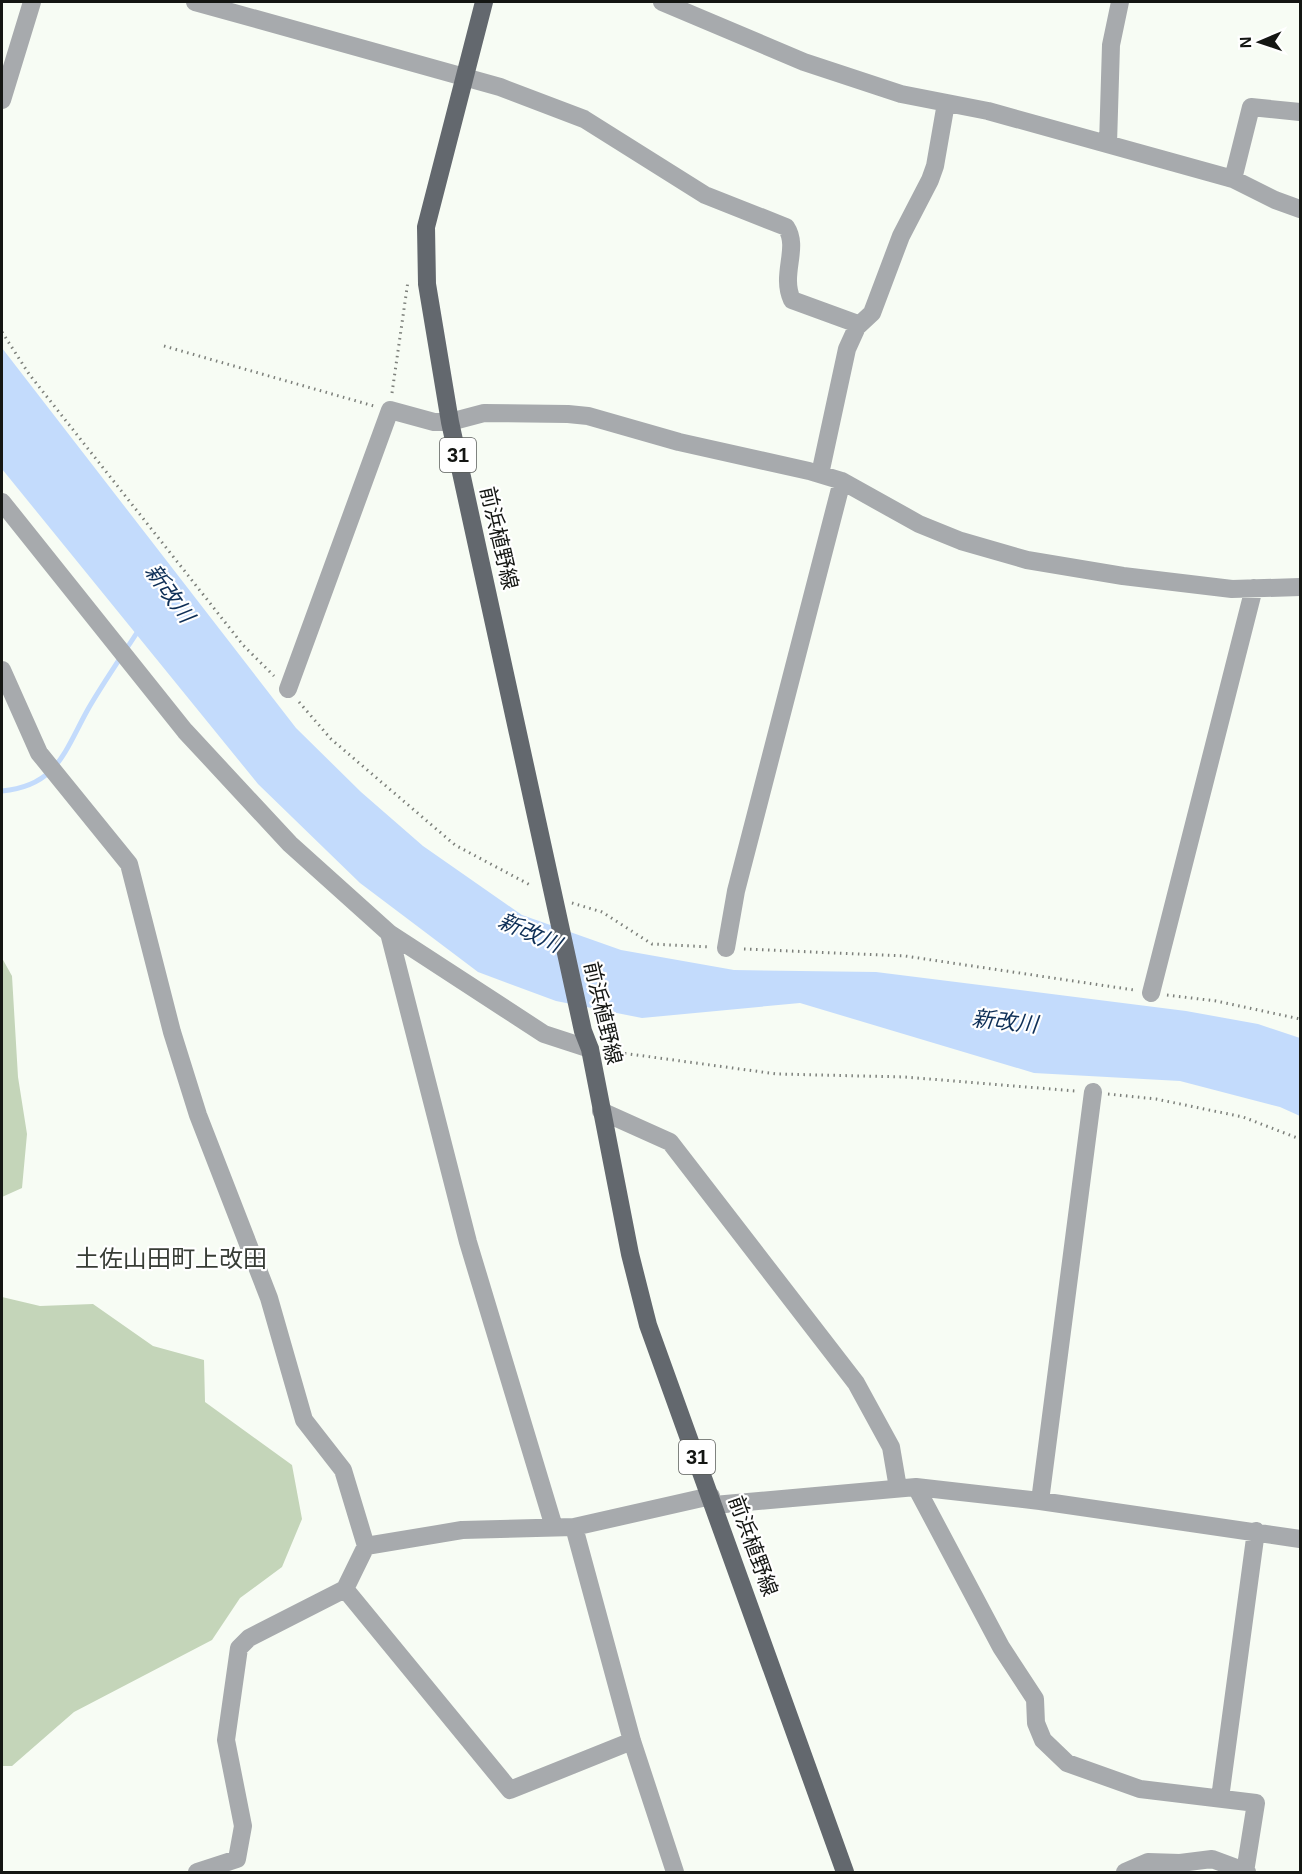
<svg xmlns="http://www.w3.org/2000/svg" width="1302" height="1874" viewBox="0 0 1302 1874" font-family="Arial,'Noto Sans JP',sans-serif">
<rect width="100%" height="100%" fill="#f7fcf4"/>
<!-- green -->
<path fill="#c4d5b9" d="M2 958 12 976 18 1077 27 1134 22 1188 2 1197Z
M2 1297 40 1306 93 1304 153 1346 204 1360 205 1402 292 1465 302 1519 282 1567 240 1598 212 1640 74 1712 12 1766H2Z"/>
<!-- water -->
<path fill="#c3dbfc" d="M2 348 296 728 361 792 423 846 522 915 621 950 734 970 876 972 1186 1011 1258 1024 1300 1038V1116L1280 1107 1180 1081 1034 1073 800 1003 642 1018 556 1001 478 972 360 883 258 784 2 469Z"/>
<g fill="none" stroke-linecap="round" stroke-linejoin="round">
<!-- stream -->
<path stroke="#c3dbfc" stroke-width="5" d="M2 791C56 786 64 753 87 711 103 683 122 656 140 628"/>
<!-- path -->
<path stroke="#7d807b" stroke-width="3" stroke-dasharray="1.5 4.5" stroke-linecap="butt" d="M2 332 29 374 243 645 274 676
M164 346 374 406
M392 393 408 281
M299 702 331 739 455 845 532 886
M572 903 602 912 652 944 711 947
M744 949 905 956 1134 990
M1167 995 1216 1001 1300 1019
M607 1051 777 1074 905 1077 1075 1091
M1108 1094 1156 1099 1243 1117 1300 1139"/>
<!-- minor -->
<path stroke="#a7aaad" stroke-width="18" d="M195 2 500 87 584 119 705 195 786 227C800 248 780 274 792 300L855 323 857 327 847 349 820 474
M662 2 804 62 901 94 988 111 1233 179 1251 107 1300 112
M2 100 32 2
M1108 144 1111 45 1120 2
M1233 179 1275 200 1300 209
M857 327 872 313 901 236 930 180 935 166 946 103
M2 502 185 731 290 844 389 933 544 1034 590 1049
M2 670 39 753 129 864 172 1032 198 1115 269 1298 304 1420 343 1470 366 1546 345 1589 510 1790 632 1741
M288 689 390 410 434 422H450L484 413 568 414 588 416 679 442 809 471 842 481 919 524 961 541 1027 560 1123 576 1232 589 1300 587
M389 933 468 1242 554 1527
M726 948 736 891 842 481
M1151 993 1254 588
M601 1111 670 1142 856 1383 891 1447 898 1488
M916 1487 1001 1647 1035 1699 1036 1723 1043 1740 1067 1763 1140 1789 1256 1803 1245 1872
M1040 1501 1093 1092
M714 1505 916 1487 1040 1501 1300 1539
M574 1527 632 1741 675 1872
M366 1546 462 1530 574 1527 711 1496
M1220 1798 1256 1531
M197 1872 237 1859 243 1826 226 1740 239 1648 249 1638 345 1589
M1125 1872 1148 1862 1180 1863 1212 1859 1247 1872"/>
<!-- major -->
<path stroke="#63686e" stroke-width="18" d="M484 2 426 227 427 284 450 422 583 1031 590 1049 630 1254 648 1325 845 1872"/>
</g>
<g text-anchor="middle" stroke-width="4.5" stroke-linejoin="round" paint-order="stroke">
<!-- shield labels -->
<g fill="#fff" stroke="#5a5c5a" stroke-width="1.5">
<rect x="440" y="438" width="36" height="34" rx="4.5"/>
<rect x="679" y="1440" width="36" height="34" rx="4.5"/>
</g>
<g font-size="20" font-weight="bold" fill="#141613">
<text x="458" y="462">31</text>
<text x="697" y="1464">31</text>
</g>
<!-- street labels -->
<g font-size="21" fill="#141613" stroke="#fff">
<text transform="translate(499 538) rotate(77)" y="7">前浜植野線</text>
<text transform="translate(603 1013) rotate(77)" y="7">前浜植野線</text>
<text transform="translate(753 1546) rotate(70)" y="7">前浜植野線</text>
</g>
<!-- water labels -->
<g font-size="22" font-style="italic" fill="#0e2f57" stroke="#fff">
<text transform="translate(170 593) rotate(54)" y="8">新改川</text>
<text transform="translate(530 932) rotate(24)" y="8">新改川</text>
<text transform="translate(1005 1021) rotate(6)" y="8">新改川</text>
</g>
<!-- quarter labels -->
<g font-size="24" fill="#383d36" stroke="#fff">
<text x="171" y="1267">土佐山田町上改田</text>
</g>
</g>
<!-- border -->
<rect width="1302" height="1874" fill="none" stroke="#141613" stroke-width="6"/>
<!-- north arrow -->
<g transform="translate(1260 42) rotate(268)" stroke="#ffffff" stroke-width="4.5" paint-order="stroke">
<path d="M0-4.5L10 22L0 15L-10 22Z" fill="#141613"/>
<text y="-9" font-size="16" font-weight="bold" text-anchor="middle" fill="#141613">N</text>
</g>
</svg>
